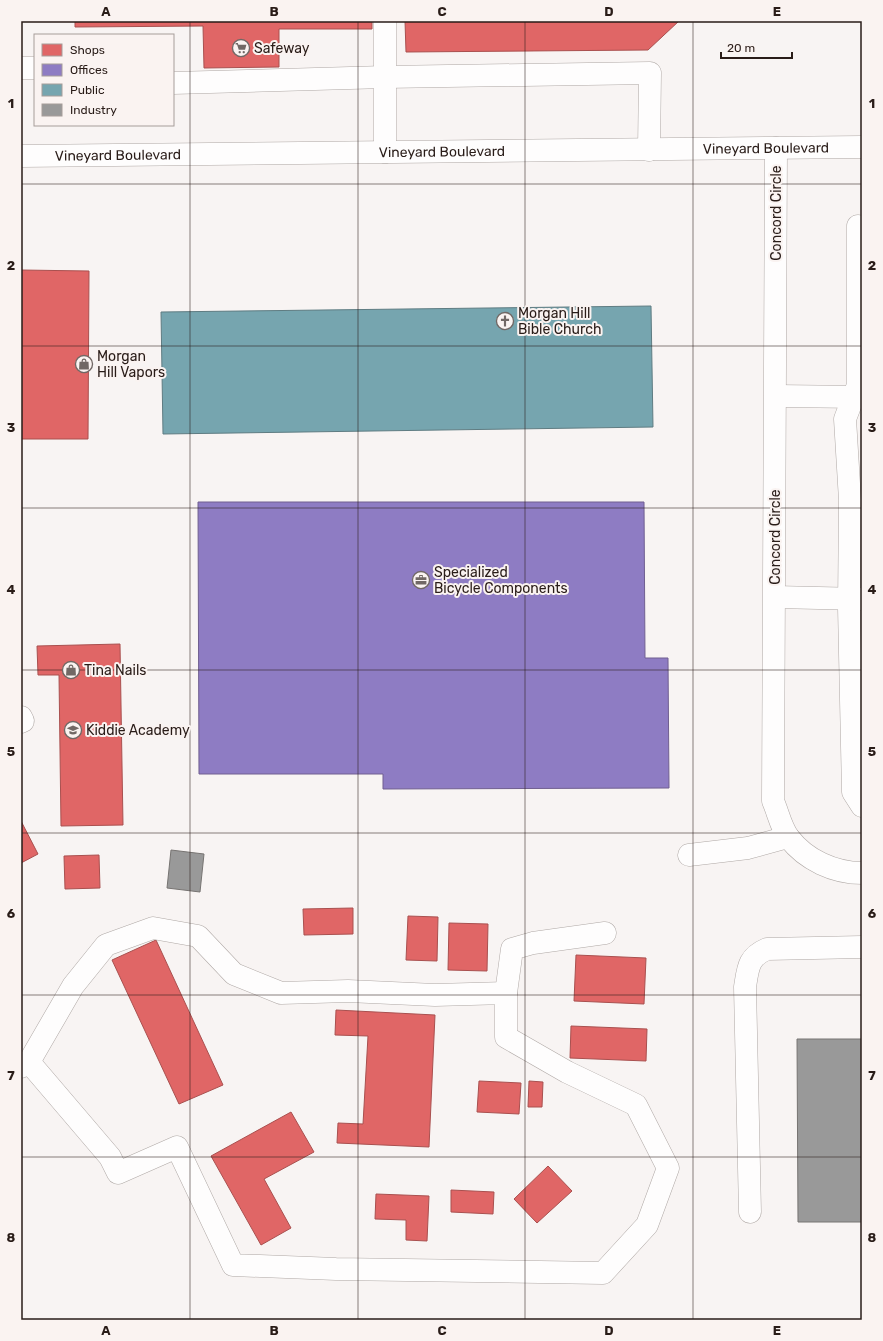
<svg xmlns="http://www.w3.org/2000/svg" width="883" height="1341" viewBox="0 0 883 1341" font-family="Rubik,sans-serif">
<rect width="100%" height="100%" fill="#f8f4f3"/>
<!-- shops -->
<path fill="#e06666" stroke="#a9504f" d="M75 21H372V29H279V67L204 68 203 26 75 27Z
M405 21H679L648 50 406 52Z
M21 270 89 271 88 439H21Z
M120 644 123 825 61 826 59 675H38L37 646Z
M21 821 38 854 21 863Z
M99 855 100 888 65 889 64 856Z
M353 908V934L304 935 303 909Z
M408 916 438 917 437 961 406 960Z
M449 923 488 924 487 971 448 970Z
M156 940 223 1085 179 1104 112 960Z
M576 955 646 958 644 1004 574 1001Z
M336 1010 435 1015 429 1147 337 1143 338 1123 363 1124 368 1036 335 1035Z
M571 1026 647 1029 646 1061 570 1058Z
M479 1081 521 1083 519 1114 477 1112Z
M529 1081 543 1082 542 1107H528Z
M291 1112 314 1152 264 1179 291 1228 261 1245 211 1156Z
M548 1166 572 1191 537 1223 514 1199Z
M451 1190 494 1192 493 1214 451 1212Z
M376 1194 429 1196 427 1241 406 1240V1220L375 1219Z"/>
<!-- offices -->
<path fill="#8e7cc3" stroke="#705f90" d="M198 502H644L645 658H668L669 788 383 789V774H199Z"/>
<!-- public -->
<path fill="#76a5af" stroke="#5f7c82" d="M651 306 653 427 163 434 161 312Z"/>
<!-- industry -->
<path fill="#999" stroke="#777472" d="M171 850 204 854 200 892 167 888Z
M797 1039H862V1222H798Z"/>
<g fill="none" stroke-linecap="round" stroke-linejoin="round">
<!-- minor casing -->
<g stroke="#afa8a5" stroke-width="23">
<g id="minor">
<path d="M21 68H35"/>
<path d="M173 83 385 77 650 73 649 150"/>
<path d="M776 148 773 801C778 812 781 828 789 838 806 860 834 873 862 873"/>
<path d="M385 152V21"/>
<path id="s1" d="M21 156 862 147"/>
<path d="M858 226V385L845 419 850 500 849 607 853 792 862 806"/>
<path d="M776 396 862 397"/>
<path d="M775 597 862 599"/>
<path d="M21 717 23 721 21 722"/>
<path d="M689 855 748 848 788 837"/>
<path d="M506 993 512 949 533 943 605 933"/>
<path d="M21 1067 29 1062 73 986 106 945 153 928 198 936 234 974 281 993 348 991 435 995 506 993V1037L567 1072 636 1105 668 1168 647 1225 603 1273 336 1269 233 1265 177 1147 118 1173 110 1157 29 1062"/>
<path d="M750 1212 745 987C748 968 748 957 767 949L862 947"/>
</g>
</g>
<!-- minor -->
<use href="#minor" stroke="#fefdfd" stroke-width="22"/>
</g>
<!-- grid -->
<path fill="none" stroke="#291c18" stroke-width="1" stroke-opacity="0.55" d="M190 21V1320M358 21V1320M525 21V1320M693 21V1320M21 184H862M21 346H862M21 508H862M21 670H862M21 833H862M21 995H862M21 1157H862"/>
<!-- icons -->
<defs>
<g id="supermarket-ring" transform="scale(0.9)"><circle r="9.5" fill="#faf3f1" stroke="#716865" stroke-width="1.5"/><path d="M-6-5.5h2.5l.6 2H6L4.5 2H-2.5L-4.4-4H-6ZM-1.5 3.2a1.3 1.3 0 1 0 .1 0ZM3 3.2a1.3 1.3 0 1 0 .1 0Z" fill="#716865"/></g>
<g id="church-ring" transform="scale(0.9)"><circle r="9.5" fill="#faf3f1" stroke="#716865" stroke-width="1.5"/><path d="M-1.2-6h2.4v3.5h3.3v2.4h-3.3V6h-2.4V-.1h-3.3v-2.4h3.3Z" fill="#716865"/></g>
<g id="shop-ring" transform="scale(0.9)"><circle r="9.5" fill="#faf3f1" stroke="#716865" stroke-width="1.5"/><path d="M-5-2.5h2.3a2.7 3.5 0 0 1 5.4 0H5L5.5 6h-11ZM-1.5-2.5h3a1.5 2.3 0 0 0-3 0Z" fill="#716865"/></g>
<g id="office-ring" transform="scale(0.9)"><circle r="9.5" fill="#faf3f1" stroke="#716865" stroke-width="1.5"/><path d="M-6-3h4V-5.5h4V-3h4V5H-6ZM-1-4.5V-3h2v-1.5ZM-6 0V1H6V0Z" fill="#716865"/></g>
<g id="school-ring" transform="scale(0.9)"><circle r="9.5" fill="#faf3f1" stroke="#716865" stroke-width="1.5"/><path d="M0-5L7-2L0 1L-7-2ZM-4 1L0 2.5L4 1V4Q0 6-4 4Z" fill="#716865"/></g>
</defs>
<g fill-rule="evenodd">
<use href="#supermarket-ring" x="241" y="48"/>
<use href="#church-ring" x="505" y="321"/>
<use href="#shop-ring" x="84" y="364"/>
<use href="#office-ring" x="421" y="580"/>
<use href="#shop-ring" x="71" y="670"/>
<use href="#school-ring" x="73" y="730"/>
</g>
<g text-anchor="middle" stroke-width="4" stroke-linejoin="round" paint-order="stroke">
<!-- poi labels -->
<g font-size="14" fill="#291c18" stroke="#faf3f1" text-anchor="start">
<text x="254" y="53">Safeway</text>
<text x="518" y="318">Morgan Hill<tspan x="518" dy="16">Bible Church</tspan></text>
<text x="97" y="361">Morgan<tspan x="97" dy="16">Hill Vapors</tspan></text>
<text x="434" y="577">Specialized<tspan x="434" dy="16">Bicycle Components</tspan></text>
<text x="84" y="675">Tina Nails</text>
<text x="86" y="735">Kiddie Academy</text>
</g>
<!-- street labels -->
<g font-size="14" fill="#291c18" stroke="#faf3f1">
<text dy="5" stroke="none"><textPath href="#s1" startOffset="745">Vineyard Boulevard</textPath></text>
<text dy="5" stroke="none"><textPath href="#s1" startOffset="421">Vineyard Boulevard</textPath></text>
<text dy="5" stroke="none"><textPath href="#s1" startOffset="97">Vineyard Boulevard</textPath></text>
<text transform="translate(776 213) rotate(-90)" y="5">Concord Circle</text>
<text transform="translate(775 537) rotate(-90)" y="5">Concord Circle</text>
</g>
</g>
<!-- border -->
<rect width="883" height="1341" fill="none" stroke="#faf3f1" stroke-width="44"/>
<!-- legend -->
<rect x="34" y="34" width="140" height="92" fill="#faf3f1" stroke="#a69d9a"/>
<rect x="42" y="44" width="20" height="12" fill="#e06666" stroke="#a69d9a"/>
<text x="70" y="54" font-size="12" fill="#291c18">Shops</text>
<rect x="42" y="64" width="20" height="12" fill="#8e7cc3" stroke="#a69d9a"/>
<text x="70" y="74" font-size="12" fill="#291c18">Offices</text>
<rect x="42" y="84" width="20" height="12" fill="#76a5af" stroke="#a69d9a"/>
<text x="70" y="94" font-size="12" fill="#291c18">Public</text>
<rect x="42" y="104" width="20" height="12" fill="#999999" stroke="#a69d9a"/>
<text x="70" y="114" font-size="12" fill="#291c18">Industry</text>
<!-- scale -->
<path d="M721 52v6h71v-6" fill="none" stroke="#291c18" stroke-width="2"/>
<text x="727" y="52" font-size="12" fill="#291c18" stroke="#faf3f1" stroke-width="3" paint-order="stroke">20 m</text>
<rect x="22" y="22" width="839" height="1297" fill="none" stroke="#291c18" stroke-width="1.5"/>
<g font-size="13" text-anchor="middle" font-weight="bold" fill="#291c18">
<text x="106" y="16">A</text>
<text x="274" y="16">B</text>
<text x="442" y="16">C</text>
<text x="609" y="16">D</text>
<text x="777" y="16">E</text>
<text x="11" y="108">1</text>
<text x="872" y="108">1</text>
<text x="11" y="270">2</text>
<text x="872" y="270">2</text>
<text x="11" y="432">3</text>
<text x="872" y="432">3</text>
<text x="11" y="594">4</text>
<text x="872" y="594">4</text>
<text x="11" y="756">5</text>
<text x="872" y="756">5</text>
<text x="11" y="918">6</text>
<text x="872" y="918">6</text>
<text x="11" y="1080">7</text>
<text x="872" y="1080">7</text>
<text x="11" y="1242">8</text>
<text x="872" y="1242">8</text>
<text x="106" y="1335">A</text>
<text x="274" y="1335">B</text>
<text x="442" y="1335">C</text>
<text x="609" y="1335">D</text>
<text x="777" y="1335">E</text>
</g>
</svg>
